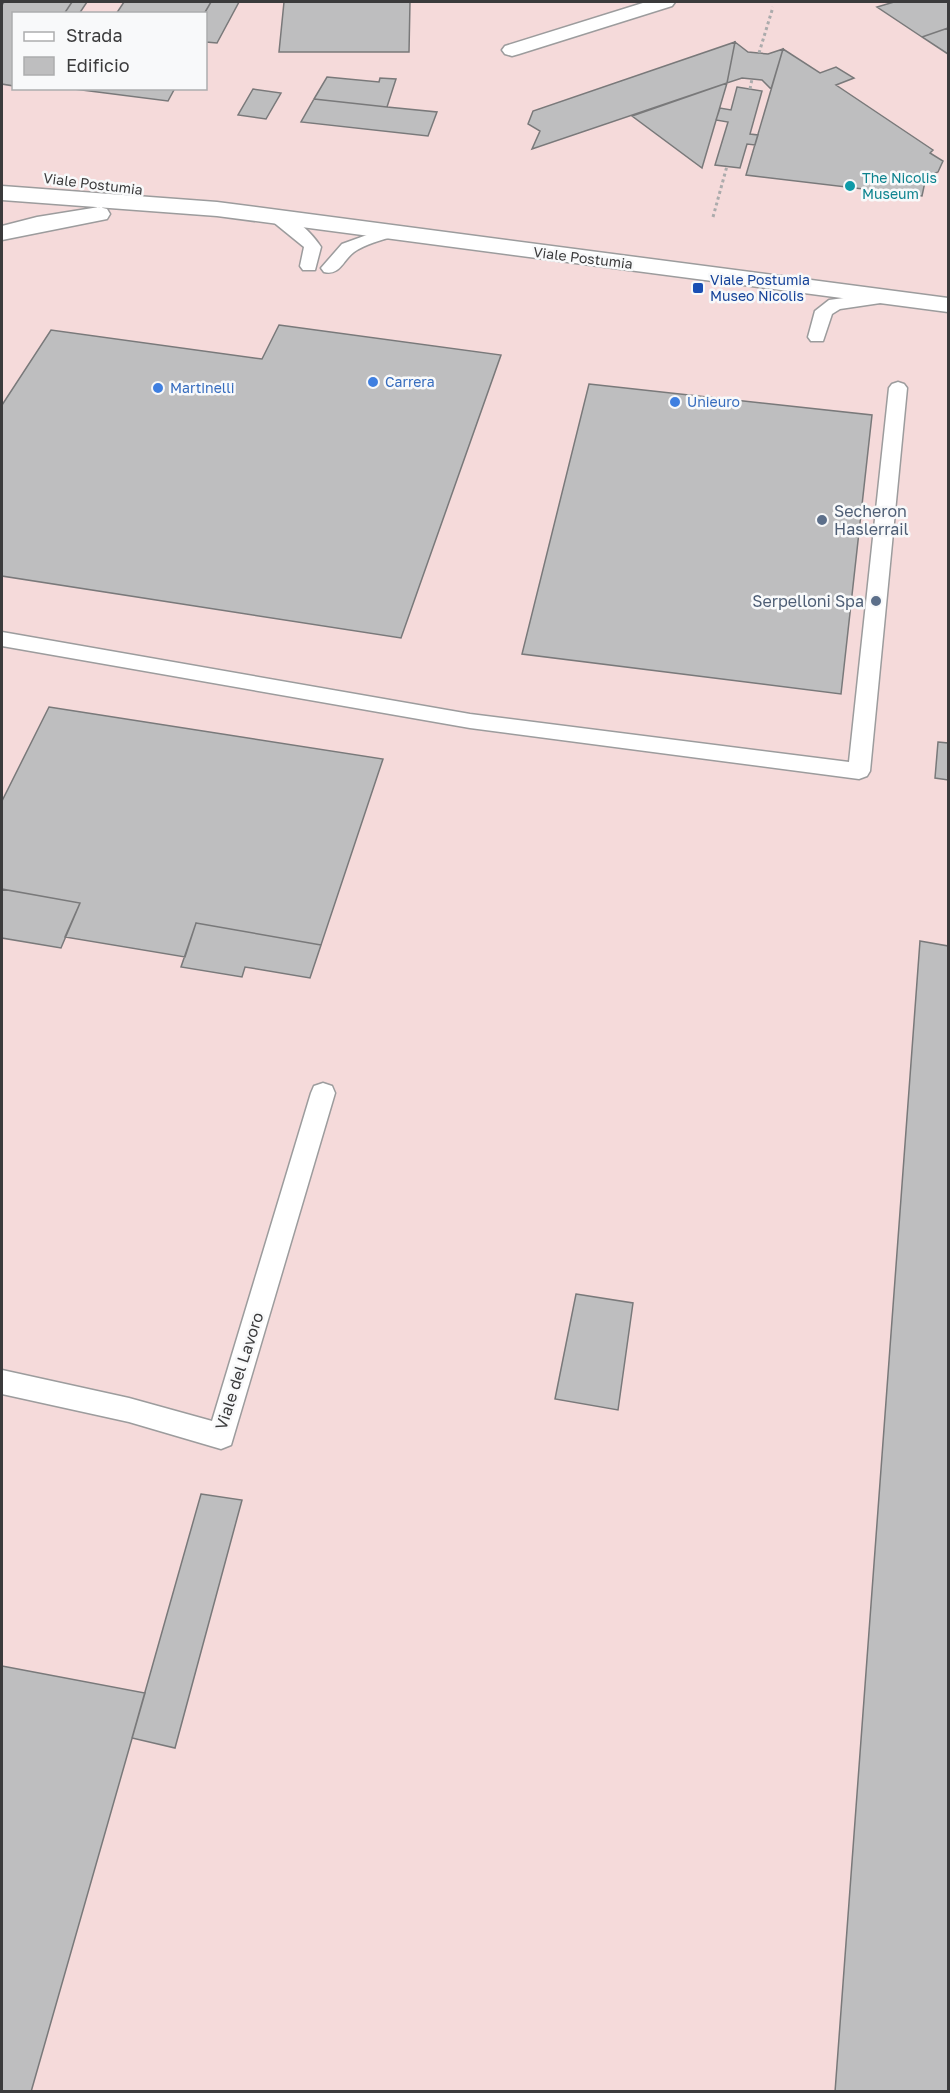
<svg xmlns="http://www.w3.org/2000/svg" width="950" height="2093" viewBox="0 0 950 2093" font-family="'Golos Text',sans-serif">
<rect width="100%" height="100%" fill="#ebeced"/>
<!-- industrial -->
<path fill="#f5dada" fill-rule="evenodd" d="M2 2H948V2091H2ZM14 14H206V88H14Z"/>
<!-- building -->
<path fill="#bebebf" stroke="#79797a" stroke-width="1.5" d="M4 2H72L64 14H14V86L2 84V5Z
M72 2H87L79 14H64Z
M124 2H211L204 14H116Z
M211 2H239L217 43 206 42 204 14Z
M284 2H410L409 52H279Z
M894 2H948V28L922 37 877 7Z
M948 28V54L922 37Z
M735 42 727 83 532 149 540 131 528 124 533 111Z
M735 42 748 52 768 54 783 49 771 89 762 80 742 78 727 83Z
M783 49 820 73 836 67 854 78 836 85 933 150 930 153 943 161 938 172 926 177 922 196 746 175Z
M327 77 379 82 380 78 396 79 387 107 314 99Z
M727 83 702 168 632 116Z
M737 87 762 91 750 134 758 135 755 145 747 144 740 168 715 165 728 122 716 120 720 108 731 110Z
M66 88H175L168 101Z
M253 89 281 93 266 119 238 115Z
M314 99 387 107 437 112 428 136 301 122Z
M279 325 501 355 401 638 2 576V405L51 330 262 359Z
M589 384 872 415 841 694 522 654Z
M49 707 383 759 321 945 196 923 185 957 65 937 80 903 2 889V801Z
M938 742 948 743V780L935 778Z
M2 889 80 903 61 948 2 938Z
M196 923 321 945 310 978 245 967 242 977 181 967Z
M920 941 948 946V2092H835Z
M576 1294 633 1303 618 1410 555 1399Z
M201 1494 242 1500 175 1748 132 1738Z
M2 1666 145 1693 31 2092H2Z"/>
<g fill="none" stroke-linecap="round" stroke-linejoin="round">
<!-- lane casing -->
<g stroke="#9c9c9d" stroke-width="3">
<path id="lane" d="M278 212C294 216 312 233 321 247L315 270H303L300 266 304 247 272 221 270 217Z
M389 227 395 228 397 232 395 236C382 240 365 244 354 252 343 260 340 276 324 272L321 268 342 244Z
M888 292 894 293 897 297 894 301 840 309 832 314 823 341H811L808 337 815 311 829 300Z
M898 382 904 384 907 388 870 771 867 776 859 779 470 728 2 646V632L470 714 849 762 889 388 892 384Z
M323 1083 332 1086 335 1093 231 1445 221 1449 129 1422 2 1394V1370L129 1398 212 1421 311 1093 314 1086Z"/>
</g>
<!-- street casing -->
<g stroke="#9c9c9d" stroke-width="3">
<path id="street" d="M646 2H675L672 6 519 54 512 56 505 54 502 50 505 46Z"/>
</g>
<!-- secondary casing -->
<g stroke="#9c9c9d" stroke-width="3">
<path id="secondary" d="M2 186 217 202 948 298V312L217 216 2 200Z
M99 207 107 209 110 214 107 219 2 240V226L37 217Z"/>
</g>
<!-- path -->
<path stroke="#ababac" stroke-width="3" stroke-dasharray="3 3" stroke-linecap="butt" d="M759 53 773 7
M750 89 752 79
M713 217 727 166"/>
<!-- lane -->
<use href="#lane" fill="#fff" fill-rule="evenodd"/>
<!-- street -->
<use href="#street" fill="#fff" fill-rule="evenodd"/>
<!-- secondary -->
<use href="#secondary" fill="#fff" fill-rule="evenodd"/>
</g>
<!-- markers -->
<circle fill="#0f9aa8" stroke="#f8f9fa" stroke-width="2" cx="850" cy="186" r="6"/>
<rect fill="#1a4fb4" stroke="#f8f9fa" stroke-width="2" x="692" y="282" width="12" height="12" rx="3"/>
<g fill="#3f7fe0" stroke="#f8f9fa" stroke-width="2">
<circle cx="373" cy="382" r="6"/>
<circle cx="158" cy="388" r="6"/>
<circle cx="675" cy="402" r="6"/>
</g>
<g fill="#5c6f8a" stroke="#f8f9fa" stroke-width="2">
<circle cx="822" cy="520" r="6"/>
<circle cx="876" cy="601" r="6"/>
</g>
<g text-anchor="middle" stroke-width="5" stroke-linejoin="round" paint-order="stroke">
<!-- far-culture labels -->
<g font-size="14" fill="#0d838f" stroke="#f8f9fa" text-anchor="start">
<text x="862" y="183">The Nicolis<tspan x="862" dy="16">Museum</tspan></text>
</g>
<!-- far-street labels -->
<g font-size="14" fill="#3b3b3c" stroke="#f8f9fa">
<text transform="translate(93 184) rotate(7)" y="5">Viale Postumia</text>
<text transform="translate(583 258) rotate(7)" y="5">Viale Postumia</text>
</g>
<!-- far-transit labels -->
<g font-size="14" fill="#164399" stroke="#f8f9fa" text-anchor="start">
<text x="710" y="285">Viale Postumia<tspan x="710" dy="16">Museo Nicolis</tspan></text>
</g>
<!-- far-shop labels -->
<g font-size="14" fill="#366cbe" stroke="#f8f9fa" text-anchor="start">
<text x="385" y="387">Carrera</text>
<text x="170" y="393">Martinelli</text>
<text x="687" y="407">Unieuro</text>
</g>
<!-- service labels -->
<g font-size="16" fill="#4e5e75" stroke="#f8f9fa" text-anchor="start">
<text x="834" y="517">Secheron<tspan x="834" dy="18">Haslerrail</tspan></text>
<text x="864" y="607" text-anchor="end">Serpelloni Spa</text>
</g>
<!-- street labels -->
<g font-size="16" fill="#3b3b3c" stroke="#f8f9fa">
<text transform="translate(239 1371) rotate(-72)" y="6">Viale del Lavoro</text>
</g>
</g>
<!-- border -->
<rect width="950" height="2093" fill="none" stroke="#3b3b3c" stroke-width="6"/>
<!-- legend -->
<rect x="12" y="12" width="195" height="78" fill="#f8f9fa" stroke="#acadae" stroke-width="1.5"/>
<rect x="24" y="32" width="30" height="9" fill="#ffffff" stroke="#acadae" stroke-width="1.5"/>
<text x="66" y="42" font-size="18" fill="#3b3b3c">Strada</text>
<rect x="24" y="57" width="30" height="18" fill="#bebebf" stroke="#acadae" stroke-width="1.5"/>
<text x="66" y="72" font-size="18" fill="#3b3b3c">Edificio</text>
</svg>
